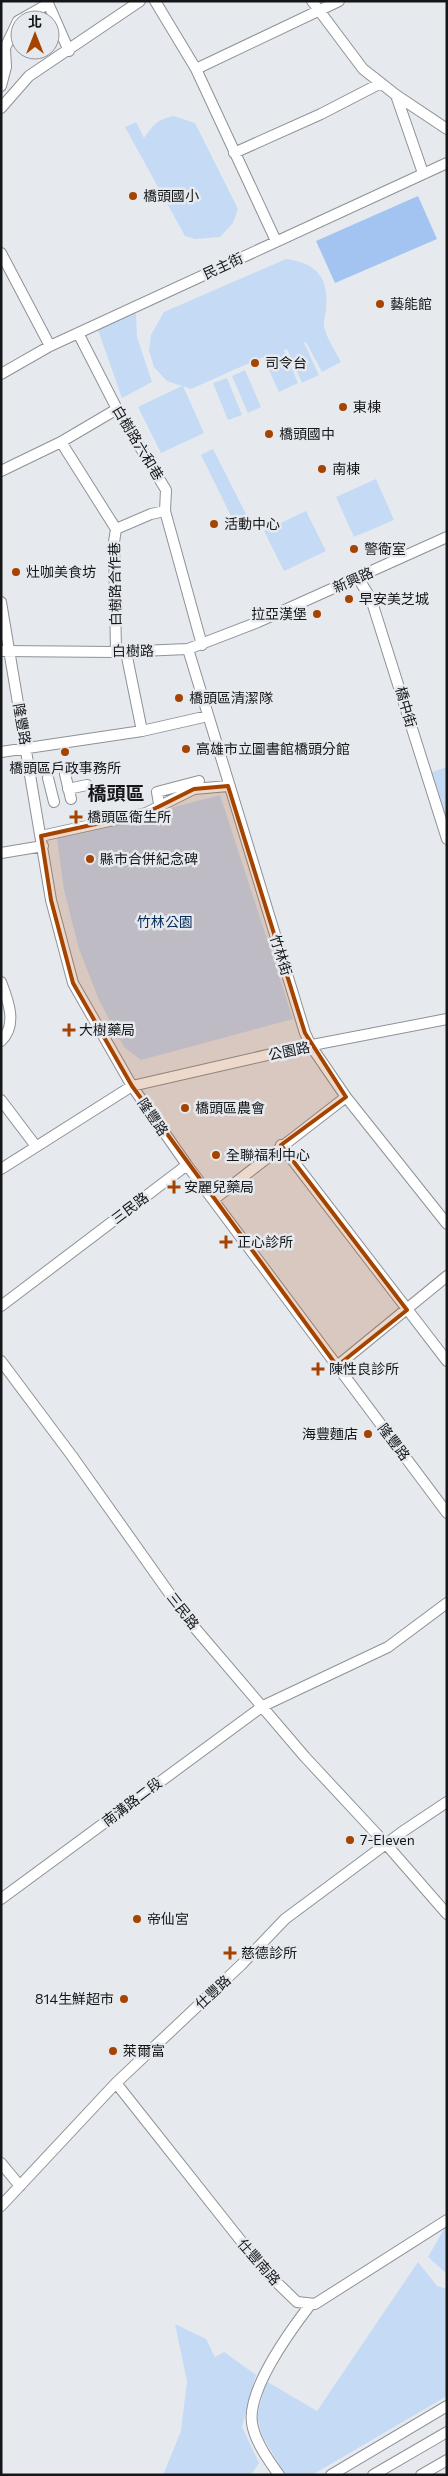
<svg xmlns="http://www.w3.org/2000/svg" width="448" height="2476" viewBox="0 0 448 2476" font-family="Commissioner,'Noto Sans TC',sans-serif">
<rect width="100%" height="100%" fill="#e6eaef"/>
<!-- green -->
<path fill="#c5daf5" d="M174 116 195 123 238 209 233 223 220 237 195 239 185 236 125 127 136 122 144 138C153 125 158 119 174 116Z
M286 259C317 263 329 278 326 309 326 314 323 324 324 327 327 339 336 352 341 362L322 372 306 342 304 343 319 375 302 383 287 349 284 350 298 383 279 392 263 357 191 389 183 386 204 433 161 453 138 407 182 386 167 381 154 367 149 351 151 335 164 312Z
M132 312 136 314 137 337 152 382 122 398 98 330 107 320Z
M245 370 261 407 248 413 232 376Z
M227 378 242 415 228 420 213 383Z
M213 449 246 514 233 520 201 455Z
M376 479 394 520 354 537 336 497Z
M306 511 326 551 284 571 264 531Z
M447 767V821L432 772Z
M220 795 293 1019 141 1060 124 1047 99 1000 79 949 64 890 57 838Z
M447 2224V2274L428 2257Z
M418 2262 437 2286 447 2289V2396L312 2475H285L262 2435 257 2417 266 2381 317 2411Z
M175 2324 206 2339 215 2357 224 2352 256 2375 242 2427 259 2463 251 2475H163L181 2431 187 2381Z"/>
<!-- water -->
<path fill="#a3c4f1" d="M418 196 437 239 335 283 316 241Z"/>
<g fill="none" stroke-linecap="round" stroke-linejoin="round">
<!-- minor casing -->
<g stroke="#8e9296" stroke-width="12">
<path id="minor" d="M47 1 69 51
M155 1 196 69 276 241
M312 1 363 69 396 95 447 129
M196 69 339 1
M1 86 6 67 5 48 18 21 48 4
M396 95 423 173
M1 108 29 76 140 1
M234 153 321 114 381 83
M1 253 50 346
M78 333 117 409 166 490 165 511 202 645
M1 374 50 346 447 163
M61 442 116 529 114 542 116 652
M1 471 61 442 117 409
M116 529 151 514 165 511
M358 578 371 599 447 839
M1 602 51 900 73 983 132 1086 187 1165 447 1513
M188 649 305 1033 311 1046 346 1097 447 1224
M1 651 116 652 188 649 258 622 447 537
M126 652 142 731
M1 752 142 731 208 716
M65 774 71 799
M48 778 54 802
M68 789 87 785
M159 804 157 792 199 781
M41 836 146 813 194 789 228 786
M1 853 43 846
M1 982C8 1000 18 1025 1 1041
M1 1100 35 1145
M281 1145 447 1361
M1 1169 132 1086 302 1047 447 1019
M213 1200 346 1097
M1 1306 187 1165
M1 1361 72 1456 189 1621 305 1757 386 1844 447 1914
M337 1366 447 1276
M1 1899 263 1706 388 1647 447 1603
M116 2083 264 2270 297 2302 315 2304 447 2220
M1 2163 20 2186
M1 2206 116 2083 241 1965 285 1919 402 1832 447 1802
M279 2475C269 2461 257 2444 253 2428 243 2395 290 2331 310 2305
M331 2475 447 2406
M373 2475 447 2432
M421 2475 447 2460"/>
</g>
<!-- minor -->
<use href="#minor" stroke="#fff" stroke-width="10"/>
</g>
<!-- marked area -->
<path fill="#a54300" fill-opacity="0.2" stroke="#a54300" stroke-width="4" stroke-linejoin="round" d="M228 786 305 1033 346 1097 281 1145 407 1310 337 1366 132 1086 73 983 51 900 41 836 146 813 194 789Z"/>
<!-- markers -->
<g fill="#a54300" stroke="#e6eaef" stroke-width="2">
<circle cx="133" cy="196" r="5"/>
<circle cx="380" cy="304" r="5"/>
<circle cx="255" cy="363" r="5"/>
<circle cx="343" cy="407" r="5"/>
<circle cx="269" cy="434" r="5"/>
<circle cx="322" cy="469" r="5"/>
<circle cx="214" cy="524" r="5"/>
<circle cx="354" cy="549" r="5"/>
<circle cx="16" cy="572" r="5"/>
<circle cx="349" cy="599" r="5"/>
<circle cx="317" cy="614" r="5"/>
<circle cx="179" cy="698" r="5"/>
<circle cx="186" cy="749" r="5"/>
<circle cx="65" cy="752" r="5"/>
<path d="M73.5 809.5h5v5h5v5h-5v5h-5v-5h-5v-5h5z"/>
<circle cx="90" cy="859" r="5"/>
<path d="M66.5 1022.5h5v5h5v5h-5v5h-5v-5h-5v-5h5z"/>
<circle cx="185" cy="1108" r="5"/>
<circle cx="216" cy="1155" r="5"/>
<path d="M171.5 1179.5h5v5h5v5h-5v5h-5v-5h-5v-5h5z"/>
<path d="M223.5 1234.5h5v5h5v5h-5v5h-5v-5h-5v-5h5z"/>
<path d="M315.5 1361.5h5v5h5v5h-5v5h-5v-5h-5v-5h5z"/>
<circle cx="368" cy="1434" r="5"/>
<circle cx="350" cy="1840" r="5"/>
<circle cx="137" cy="1919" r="5"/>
<path d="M227.5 1945.5h5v5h5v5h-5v5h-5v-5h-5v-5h5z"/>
<circle cx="124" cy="1999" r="5"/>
<circle cx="113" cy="2051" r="5"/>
</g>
<g text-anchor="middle" stroke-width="5" stroke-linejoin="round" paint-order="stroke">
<!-- poi labels -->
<g font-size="14" fill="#151618" stroke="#e6eaef" text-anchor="start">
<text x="143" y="201">橋頭國小</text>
<text x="390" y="309">藝能館</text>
<text x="265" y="368">司令台</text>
<text x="353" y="412">東棟</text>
<text x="279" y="439">橋頭國中</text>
<text x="332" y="474">南棟</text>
<text x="224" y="529">活動中心</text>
<text x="364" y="554">警衛室</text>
<text x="26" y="577">灶咖美食坊</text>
<text x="359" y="604">早安美芝城</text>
<text x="307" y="619" text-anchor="end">拉亞漢堡</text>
<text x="189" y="703">橋頭區清潔隊</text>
<text x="196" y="754">高雄市立圖書館橋頭分館</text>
<text x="65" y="773" text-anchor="middle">橋頭區戶政事務所</text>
<text x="87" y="822">橋頭區衛生所</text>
<text x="100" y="864">縣市合併紀念碑</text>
<text x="79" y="1035">大樹藥局</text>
<text x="195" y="1113">橋頭區農會</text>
<text x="226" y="1160">全聯福利中心</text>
<text x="184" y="1192">安麗兒藥局</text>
<text x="237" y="1247">正心診所</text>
<text x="329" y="1374">陳性良診所</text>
<text x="358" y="1439" text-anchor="end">海豐麵店</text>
<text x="360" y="1845">7-Eleven</text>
<text x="147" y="1924">帝仙宮</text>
<text x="241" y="1958">慈德診所</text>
<text x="114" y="2004" text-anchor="end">814生鮮超市</text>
<text x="123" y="2056">萊爾富</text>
</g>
<!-- street labels -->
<g font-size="14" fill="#151618" stroke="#e6eaef">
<text transform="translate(223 266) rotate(-25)" y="5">民主街</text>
<text transform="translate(138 443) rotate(59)" y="5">白樹路六和巷</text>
<text transform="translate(353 580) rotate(-24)" y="5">新興路</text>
<text transform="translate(115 584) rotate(-91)" y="5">白樹路合作巷</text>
<text transform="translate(133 651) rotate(-1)" y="5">白樹路</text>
<text transform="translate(406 707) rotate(74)" y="5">橋中街</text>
<text transform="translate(22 724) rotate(80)" y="5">隆豐路</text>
<text transform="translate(281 955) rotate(73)" y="5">竹林街</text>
<text transform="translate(289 1051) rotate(-12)" y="5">公園路</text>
<text transform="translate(153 1117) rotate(56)" y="5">隆豐路</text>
<text transform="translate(130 1208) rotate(-37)" y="5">三民路</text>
<text transform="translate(394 1442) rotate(53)" y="5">隆豐路</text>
<text transform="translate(183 1611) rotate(52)" y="5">三民路</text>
<text transform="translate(132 1802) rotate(-37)" y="5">南溝路二段</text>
<text transform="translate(213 1992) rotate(-43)" y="5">仕豐路</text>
<text transform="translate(259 2262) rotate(49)" y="5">仕豐南路</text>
</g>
<!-- park labels -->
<g font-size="14" fill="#052b58" stroke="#e6eaef">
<text x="165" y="927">竹林公園</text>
</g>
<!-- district labels -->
<g font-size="19" font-weight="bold" fill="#151618" stroke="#e6eaef">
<text x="116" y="800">橋頭區</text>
</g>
</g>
<!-- border -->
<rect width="448" height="2476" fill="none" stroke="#151618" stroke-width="5"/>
<!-- north arrow -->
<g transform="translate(35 35)"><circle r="24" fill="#e6eaef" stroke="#929599"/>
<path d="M0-4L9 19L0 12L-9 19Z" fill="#a54300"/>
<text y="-8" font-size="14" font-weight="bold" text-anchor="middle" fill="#151618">北</text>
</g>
</svg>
